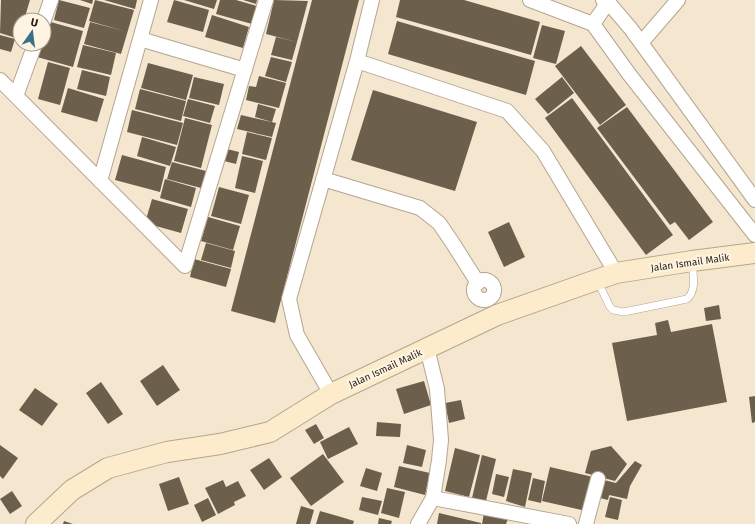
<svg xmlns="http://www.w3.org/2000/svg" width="755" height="524" viewBox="0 0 755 524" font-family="'Fira Sans',sans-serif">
<rect width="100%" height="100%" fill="#f4e6cf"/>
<!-- building -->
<path fill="#6c604c" d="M1 0H30L24 20H20L19 39 0 33Z
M59 0 90 8 84 28 54 20Z
M80 0H93L92 4Z
M95 0 134 10 121 54 84 44 90 22 124 31 89 21Z
M104 0H137L135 9Z
M174 0 209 10 203 32 167 22Z
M184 0H217L214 9Z
M220 0H236L257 6 252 24 216 14Z
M243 0H257L256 4Z
M274 0 308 1 297 42 266 34Z
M312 0H359L275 323 231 311Z
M400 0H464L540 22 531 55 396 17Z
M212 15 249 27 243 48 205 37Z
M47 21 83 31 73 67 37 57 41 44H44V33Z
M397 21 535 61 526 95 388 54Z
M542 25 565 31 556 64 533 58Z
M0 35 15 39 11 52 0 49Z
M276 37 297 42 292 60 271 55Z
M83 45 116 53 111 75 77 67Z
M581 46 626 105 600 125 555 66Z
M271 57 292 62 286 82 265 76Z
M48 62 70 68 60 105 38 99Z
M148 63 193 75 186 100 141 88Z
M82 70 110 77 106 96 77 89Z
M259 76 286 83 279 108 246 100 249 86 256 87Z
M194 77 224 84 219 105 189 98Z
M562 77 574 93 548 114 535 99Z
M68 88 104 99 97 122 61 112Z
M140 89 186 101 181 121 135 109Z
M373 90 477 122 455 191 351 160Z
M572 98 673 235 646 255 545 118Z
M188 99 215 106 210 123 183 116Z
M258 104 276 109 272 122 255 117Z
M627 107 713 222 689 240 675 222 670 225 597 128Z
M132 110 183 123 177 145 127 132Z
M241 115 276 123 272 137 237 129Z
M185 118 212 125 201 168 174 161Z
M247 132 272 138 266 160 242 154Z
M142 137 176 147 170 166 137 156Z
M227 149 239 152 236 164 224 161Z
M122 155 166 167 160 192 115 180Z
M242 156 263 161 255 193 235 188Z
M172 162 206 171 201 188 167 179Z
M165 179 196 188 191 207 160 198Z
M219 187 249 195 241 224 211 216Z
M152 199 188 209 181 233 145 223Z
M208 217 240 226 233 250 201 241Z
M509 222 525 257 504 267 488 232Z
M206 243 235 251 231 268 201 260Z
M194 259 231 269 226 287 190 277Z
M719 305 721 319 706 321 704 308Z
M668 320 671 332 712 324 727 402 627 421 612 343 657 335 655 323Z
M163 365 180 390 157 406 140 381Z
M424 381 431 405 404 414 396 389Z
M101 382 123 414 108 424 86 393Z
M35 388 58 404 42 426 19 410Z
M755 396V422L752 423 749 397Z
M461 400 465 419 449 423 445 403Z
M377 422 401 424 400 437 376 436Z
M316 424 324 438 314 444 305 430Z
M349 427 358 444 328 459 320 442Z
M0 445 18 458 3 479 0 476Z
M407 445 426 450 422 467 403 463Z
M611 446 627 464 615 481 585 473 591 451Z
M455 448 480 455 469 497 445 491Z
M323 454 344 482 311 506 290 478Z
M482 455 496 459 486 501 472 498Z
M269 458 282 477 264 490 250 470Z
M635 461 642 465 630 486 627 499 609 495 610 491 608 500 596 497 600 479 616 483Z
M399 466 430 473 425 495 394 487Z
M550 467 593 477 586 511 542 501Z
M366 468 382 473 377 491 360 486Z
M513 469 532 473 525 507 506 501Z
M496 474 509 477 504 497 492 494Z
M179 477 189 504 168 511 159 484Z
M533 478 545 481 541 503 528 500Z
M223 480 226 487 238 481 246 496 234 502 235 505 218 514 205 488Z
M387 488 405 492 399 518 381 513Z
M12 491 22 506 10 514 0 499Z
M362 497 382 501 378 515 359 510Z
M610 497 622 500 618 520 605 517Z
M208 498 216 515 202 522 194 505Z
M301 506 314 510 310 524H296Z
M320 511 341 517 339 524H316Z
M439 513 481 523V524H437Z
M484 513 508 519 506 524H482Z
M341 517 354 521 353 524H339Z
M379 518 392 521 391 524H378Z
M64 521 73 524H63Z"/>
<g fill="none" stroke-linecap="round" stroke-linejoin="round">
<!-- service casing -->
<g stroke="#b3a690" stroke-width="8">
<path id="service" d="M597 280 610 307 613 310 624 312 687 299C697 290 693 275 692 263"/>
</g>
<!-- minor casing -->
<g stroke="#b3a690" stroke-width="16">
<path id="minor" d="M530 0 593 24 629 74 755 235
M603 0 608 2 631 29 755 200
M44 20 51 0
M593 24 608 2
M140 39 245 70
M641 43 678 0
M357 61 507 111 543 151 616 273
M0 80 185 266 266 0
M16 96 35 44
M323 179 420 208 439 223 452 242 478 283
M100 181 151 0
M474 290a10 10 0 1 1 20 0a10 10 0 1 1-20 0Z
M331 394 297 335 289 299 357 61 372 0
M433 498 569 524
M418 524 433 498 439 460 441 440 437 389 427 348
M586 524 598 479"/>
</g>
<!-- secondary casing -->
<g stroke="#b3a690" stroke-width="22">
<path id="secondary" d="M36 524 72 490 108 468 167 452 220 444 270 432 331 394 497 315 616 273 692 261 755 253"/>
</g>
<!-- service -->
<use href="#service" stroke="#fff" stroke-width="7"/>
<!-- minor -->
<use href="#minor" stroke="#fff" stroke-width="14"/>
<!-- secondary -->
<use href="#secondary" stroke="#fdeccc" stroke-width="20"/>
</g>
<g text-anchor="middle" stroke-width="4" stroke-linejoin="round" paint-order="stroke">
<!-- street labels -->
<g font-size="10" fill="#221d15" stroke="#fff4e1">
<text transform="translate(690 262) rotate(-8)" y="4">Jalan Ismail Malik</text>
<text transform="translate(385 368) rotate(-25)" y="4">Jalan Ismail Malik</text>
</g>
</g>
<!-- north arrow -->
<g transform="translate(32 32) rotate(14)"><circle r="19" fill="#fff4e1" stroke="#a79e8f"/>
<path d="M0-3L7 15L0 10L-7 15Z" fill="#39718b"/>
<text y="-6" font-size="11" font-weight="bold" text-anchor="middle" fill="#221d15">U</text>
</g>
</svg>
